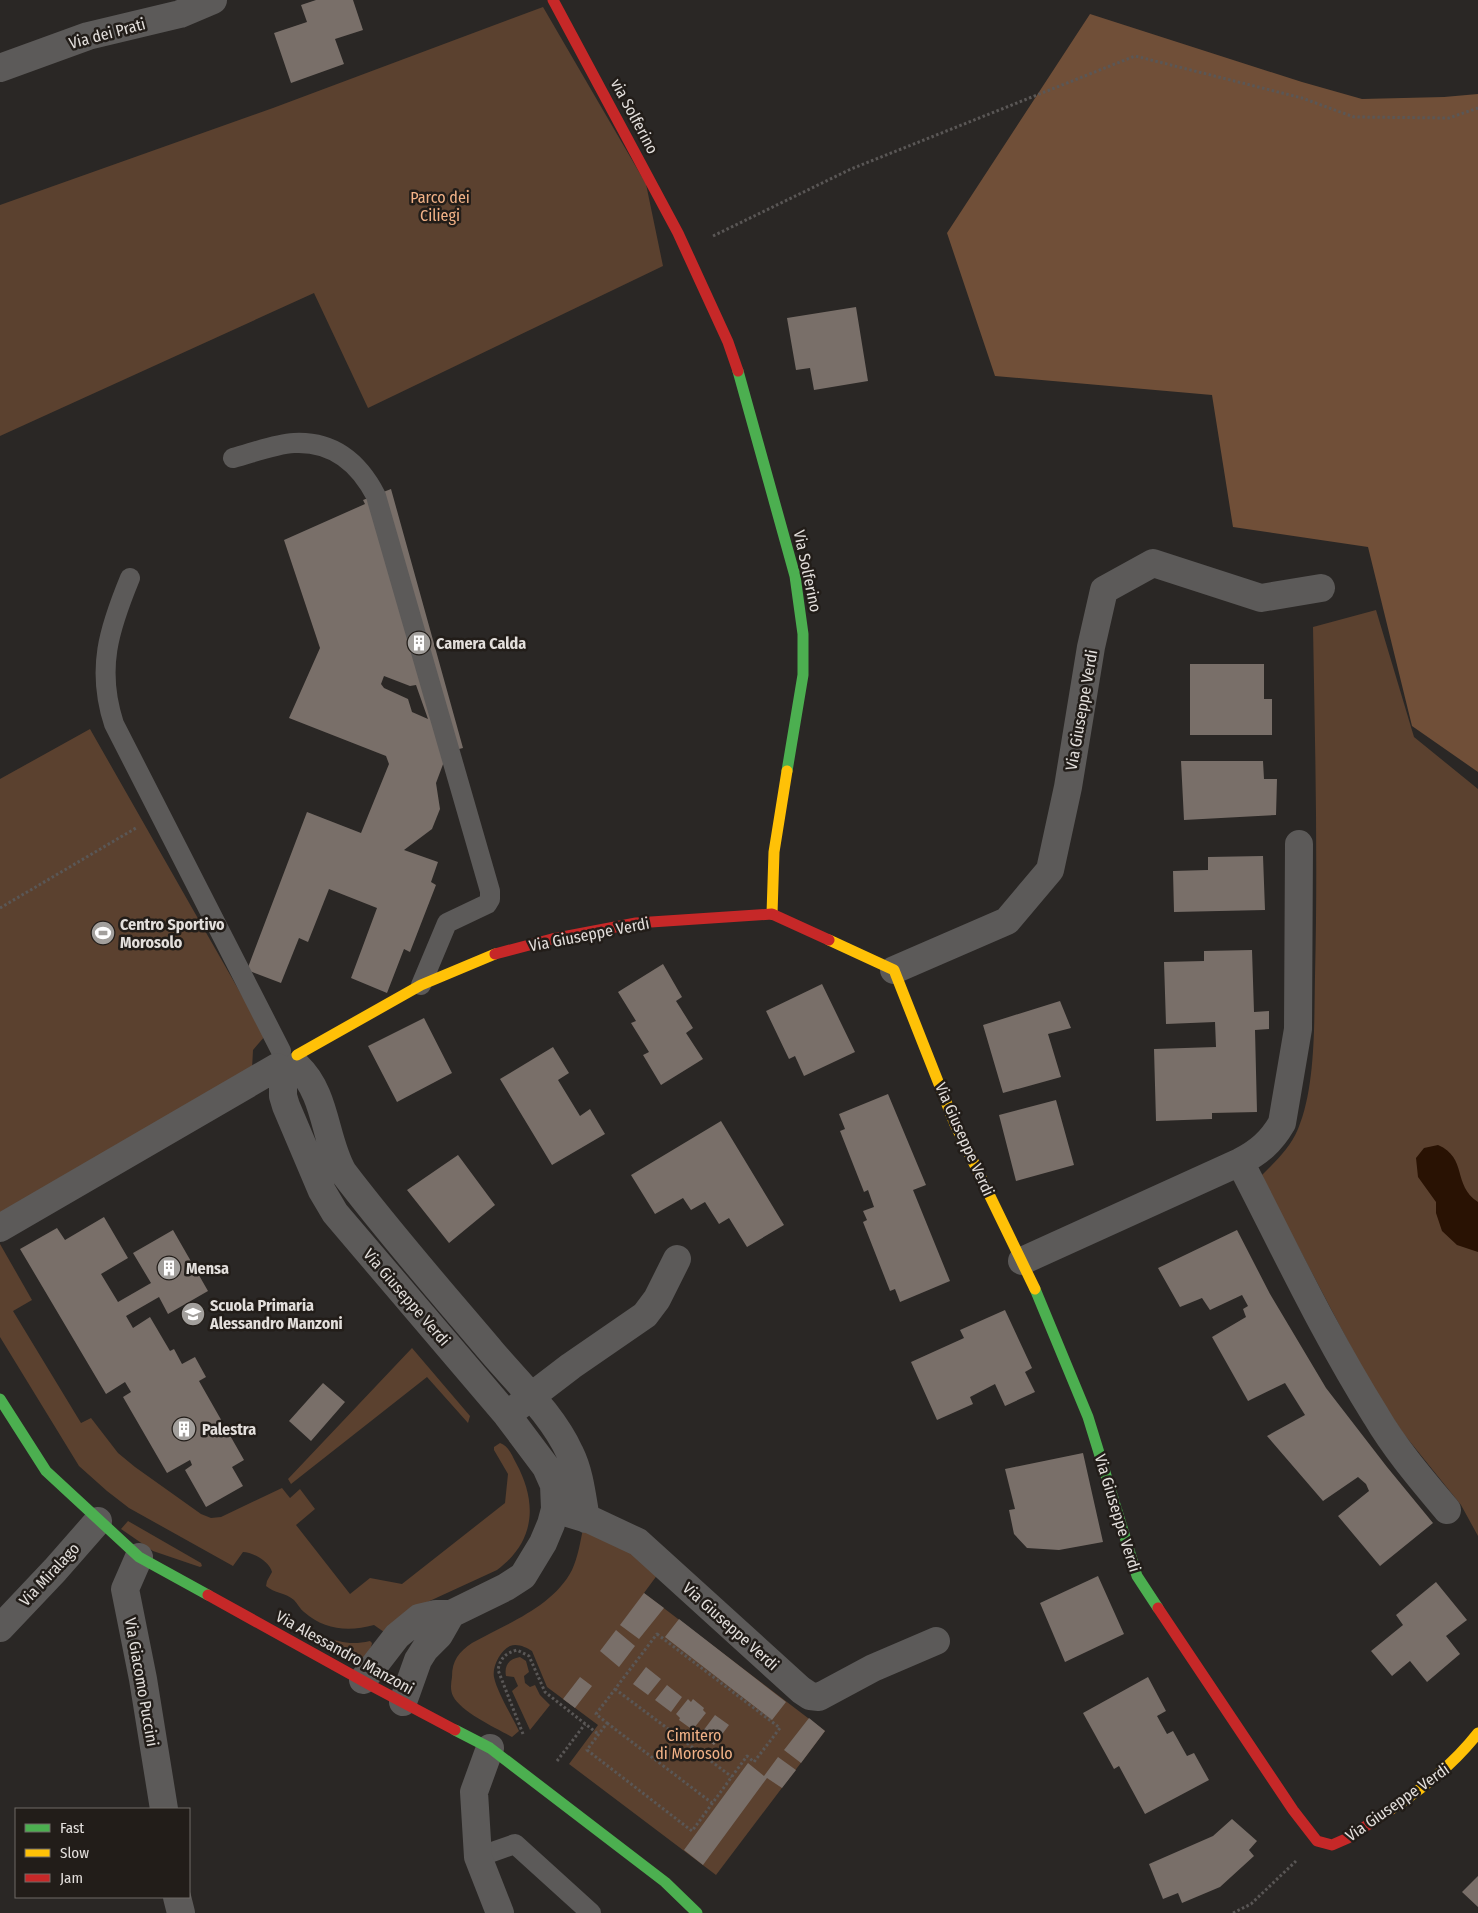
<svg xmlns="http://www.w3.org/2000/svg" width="1478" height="1913" viewBox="0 0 1478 1913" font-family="'Fira Sans Condensed',sans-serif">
<rect width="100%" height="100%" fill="#2a2725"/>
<!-- green -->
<path fill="#5b412f" d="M543 7 646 184 663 266 368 408 314 293 0 436V205L273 108Z
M1376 610 1414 737 1478 789V1536L1461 1505 1403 1433 1371 1385 1261 1176C1275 1162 1290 1148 1298 1129 1316 1087 1314 1021 1315 976 1318 859 1315 743 1313 627Z
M90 729 265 1036 253 1050 252 1069 0 1216V779Z
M0 1244 32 1300 13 1311 81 1423 91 1418 118 1453 135 1467 201 1514 211 1518 221 1517 282 1488 290 1498 300 1489 315 1509 296 1525 350 1594 370 1578 402 1584 505 1503 508 1474 494 1450V1447L500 1443C509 1446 512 1456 516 1463 538 1503 535 1542 497 1570L423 1604 384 1632 374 1625C349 1632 324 1630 304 1612 300 1609 298 1604 294 1600 286 1593 274 1593 266 1586L267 1581 272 1572C270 1562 253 1552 243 1552L233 1566 129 1508 107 1491 79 1466 0 1337Z
M412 1348 470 1416 468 1423 427 1377 291 1484 288 1479Z
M128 1521 201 1563 202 1566 200 1567 153 1551 121 1529Z
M583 1529 615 1540 658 1574 644 1593 825 1731 716 1875 569 1764 598 1725 547 1687 532 1651C526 1647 517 1643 510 1646 500 1651 492 1667 494 1677 497 1692 512 1716 519 1731L512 1737C496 1728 461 1712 453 1696 450 1690 451 1683 452 1677 452 1660 459 1652 472 1643 506 1624 553 1607 572 1570 578 1557 580 1543 583 1529Z
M321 1637C341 1641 349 1646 370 1641L372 1643C371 1651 364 1658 357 1662L319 1642 318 1640Z
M520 1657 526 1661 529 1672 524 1676 525 1683 530 1687 535 1685 540 1695 550 1705 530 1730 512 1691 518 1686 514 1677 506 1676C504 1665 509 1659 520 1657Z"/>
<!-- forest -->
<path fill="#704f38" d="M1090 14 1302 82 1362 99 1444 97 1478 94V772L1412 726 1368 547 1233 527 1212 395 995 376 947 233Z"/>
<!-- water -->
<path fill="#291203" d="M1438 1145C1468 1158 1452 1185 1478 1202V1252L1457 1245 1442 1231 1436 1213V1202L1418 1177 1416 1158 1424 1148Z"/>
<!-- building -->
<path fill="#796f69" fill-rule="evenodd" d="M316 0H353L363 30 335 39 344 64 291 83 274 33 307 22 301 5Z
M856 307 868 381 814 390 810 368 796 370 787 318Z
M391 489 463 748 443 753 445 759 436 783 440 809 432 829 404 850 438 862 431 882 436 885 410 952 404 949 387 993 351 978 377 908 329 889 308 942 299 938 281 983 247 970 307 812 361 833 389 764 386 756 289 718 320 648 284 540 365 504 363 500ZM384 676 410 686 416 685 428 719 412 712 408 699 384 688 381 684Z
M1190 664H1264V699H1272V735H1190Z
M1181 761H1263L1264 779H1277L1276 815 1184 820Z
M1263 856 1265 910 1174 912 1173 871 1208 870V857Z
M1252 950 1254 1012 1269 1011V1029L1255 1030 1257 1112 1212 1113V1119L1156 1121 1154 1049 1216 1047 1215 1022 1166 1024 1164 962 1204 961V951Z
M663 964 682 997 676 1001 693 1028 686 1033 703 1059 661 1085 643 1055 649 1052 631 1023 636 1021 618 992Z
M822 984 855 1052 804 1076 795 1056 789 1059 766 1011Z
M1060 1001 1071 1028 1048 1034 1061 1077 1003 1093 983 1025Z
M424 1018 452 1073 397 1102 368 1046Z
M553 1047 569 1073 558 1080 580 1116 590 1109 605 1134 552 1165 500 1079Z
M888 1094 926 1185 913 1190 950 1281 900 1302 895 1289 890 1291 863 1222 867 1220 863 1211 874 1207 868 1190 864 1192 840 1131 845 1129 839 1114Z
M1056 1100 1074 1165 1016 1181 999 1115Z
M721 1121 784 1225 747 1247 729 1218 719 1224 705 1202 691 1210 683 1198 655 1214 631 1175Z
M458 1155 495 1205 449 1243 407 1190Z
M104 1217 128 1258 101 1274 118 1302 151 1283 133 1253 173 1230 208 1291 168 1314 159 1297 126 1316 133 1328 150 1317 170 1351 174 1349 182 1364 195 1357 206 1377 199 1381 244 1460 232 1467 243 1486 206 1507 185 1470 192 1465 190 1460 167 1473 123 1397 131 1392 125 1382 106 1394 20 1249 57 1228 65 1240Z
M1237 1230 1270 1294 1326 1388 1387 1467 1433 1523 1380 1566 1338 1516 1369 1491 1366 1484 1358 1477 1323 1501 1267 1436 1305 1415 1285 1383 1248 1401 1212 1337 1246 1317 1243 1309 1248 1306 1242 1295 1210 1310 1202 1298 1180 1307 1158 1268Z
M1005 1310 1032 1368 1025 1372 1035 1392 1005 1406 995 1384 970 1397 973 1404 937 1420 911 1362 964 1338 960 1330Z
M323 1383 345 1402 311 1441 289 1421Z
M1083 1453 1103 1542 1059 1550 1027 1548 1014 1534 1009 1510 1015 1509 1005 1469Z
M1098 1576 1124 1634 1065 1662 1040 1603Z
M1436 1582 1467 1620 1446 1636 1460 1654 1427 1682 1410 1661 1392 1676 1371 1651 1403 1625 1396 1615Z
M644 1593 664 1608 639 1639 620 1625Z
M679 1619 786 1702 772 1720 665 1637Z
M616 1630 635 1646 619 1667 600 1651Z
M646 1667 661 1679 648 1695 633 1684Z
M580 1677 592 1686 575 1708 563 1699Z
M1148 1677 1166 1711 1157 1716 1167 1734 1173 1731 1187 1756 1194 1753 1209 1780 1145 1814 1119 1766 1114 1769 1083 1713Z
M667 1685 682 1697 671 1712 655 1700Z
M688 1699 691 1702 693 1699 704 1708 703 1710 706 1713 694 1728 691 1726 690 1728 679 1720 680 1718 676 1714Z
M715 1715 729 1725 714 1745 700 1735Z
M809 1718 825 1731 801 1763 784 1750Z
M778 1757 796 1770 782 1788 767 1778 703 1865 684 1850 748 1763 764 1776Z
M1232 1819 1257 1841 1249 1850 1254 1856 1220 1887 1182 1903 1178 1893 1163 1899 1149 1864 1213 1836Z
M1478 1876V1907L1462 1892Z"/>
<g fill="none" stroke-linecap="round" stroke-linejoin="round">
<!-- path -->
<path stroke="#5a5756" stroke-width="3" stroke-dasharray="2.5 2.5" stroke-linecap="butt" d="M713 236 851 169 1135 56 1302 98 1354 117 1449 118 1478 108
M0 908 136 828
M657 1634 780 1728 754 1762 747 1756 692 1831 587 1750 607 1723 596 1714Z
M615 1689 732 1777
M607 1723 712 1803
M523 1734 498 1670C500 1658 506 1653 517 1650L529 1656 545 1692 598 1734
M557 1761 585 1724
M1233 1913 1251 1904 1296 1861"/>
<!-- lane -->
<path stroke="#5c5a59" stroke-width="20" d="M233 458C252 453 275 444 294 443 333 441 359 463 376 496L490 891V899L487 904 447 923 421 985
M130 578C109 629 96 669 114 724L281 1051
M478 1857 515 1844 591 1913"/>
<!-- street -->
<path stroke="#5c5a59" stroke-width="28" d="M0 68 88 36 180 14 213 0
M894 970 1007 921 1050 870 1068 787 1091 647 1104 590 1153 563 1261 598 1321 588
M297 1066C327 1094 324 1139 343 1172 390 1234 441 1292 491 1351 518 1383 552 1414 570 1453 580 1473 582 1497 586 1519
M283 1071V1096L286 1106 322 1191 335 1213 507 1415 546 1467 554 1485 555 1509 551 1524 543 1543 523 1576 506 1587 451 1614H436L419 1618 397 1636 363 1680
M1240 1162C1284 1247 1325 1335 1376 1416 1396 1450 1422 1480 1447 1510
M0 1228 277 1067
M1022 1261 1240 1162C1259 1152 1271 1142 1282 1123L1298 1029 1299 844
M516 1408 571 1366 645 1315 657 1299 677 1259
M568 1513 591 1520 638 1542 801 1690 810 1696 819 1697 873 1668 936 1641
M139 1557 125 1589 143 1679 164 1809
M0 1628 55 1570 98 1521
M403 1702 418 1660 425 1649 439 1635 451 1614
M490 1748 474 1792 478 1857 500 1913
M177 1897 181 1913"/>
<!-- fast -->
<path stroke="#4caf50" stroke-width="11" d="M738 371 795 576 803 634V675L787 771
M1035 1289 1088 1417 1137 1576 1158 1608
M0 1399 46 1471 139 1557 208 1595
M455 1730 490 1748 665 1882 697 1913"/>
<!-- slow -->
<path stroke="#ffc107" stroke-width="11" d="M772 914 774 852 787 771
M829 940 894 970 954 1122 1035 1289
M297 1055 421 985 495 954
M1390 1810C1423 1788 1453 1765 1478 1733"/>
<!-- jam -->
<path stroke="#c62828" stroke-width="11" d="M553 0 678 233 728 342 738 371
M495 954 552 939 636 923 772 914 829 940
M208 1595 372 1686 455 1730
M1158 1608 1293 1810 1317 1841 1332 1845 1348 1838 1390 1810"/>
</g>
<!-- icons -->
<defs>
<g id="building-disc" transform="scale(1.25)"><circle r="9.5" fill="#a29f9c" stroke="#221d19"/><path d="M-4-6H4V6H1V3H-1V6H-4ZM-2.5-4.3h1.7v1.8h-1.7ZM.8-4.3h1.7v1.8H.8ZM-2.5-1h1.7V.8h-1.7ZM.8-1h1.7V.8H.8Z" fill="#fff"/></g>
<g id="stadium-disc" transform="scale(1.25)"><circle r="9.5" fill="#a29f9c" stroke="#221d19"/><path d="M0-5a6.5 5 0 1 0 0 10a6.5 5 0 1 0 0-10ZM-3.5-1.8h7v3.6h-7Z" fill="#fff"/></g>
<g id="school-disc" transform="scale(1.25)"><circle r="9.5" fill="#a29f9c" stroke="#221d19"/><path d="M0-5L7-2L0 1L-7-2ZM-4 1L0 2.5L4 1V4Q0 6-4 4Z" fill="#fff"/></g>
</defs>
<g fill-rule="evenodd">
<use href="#building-disc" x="419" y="643"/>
<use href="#stadium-disc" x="103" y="933"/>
<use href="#building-disc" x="169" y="1268"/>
<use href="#school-disc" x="193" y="1314"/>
<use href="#building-disc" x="184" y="1429"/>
</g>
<g text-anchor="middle" stroke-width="5" stroke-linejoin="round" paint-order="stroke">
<!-- street labels -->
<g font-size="16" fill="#e3dfdc" stroke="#221d19">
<text transform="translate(107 33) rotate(-15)" y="6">Via dei Prati</text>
<text transform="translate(635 116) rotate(62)" y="6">via Solferino</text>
<text transform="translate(808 571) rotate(78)" y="6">Via Solferino</text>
<text transform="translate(1081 710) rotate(-80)" y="6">Via Giuseppe Verdi</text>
<text transform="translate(589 934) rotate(-11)" y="6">Via Giuseppe Verdi</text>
<text transform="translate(965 1139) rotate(66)" y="6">Via Giuseppe Verdi</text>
<text transform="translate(407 1297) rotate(49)" y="6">Via Giuseppe Verdi</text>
<text transform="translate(1118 1513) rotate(73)" y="6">Via Giuseppe Verdi</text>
<text transform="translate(49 1574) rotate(-47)" y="6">Via Miralago</text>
<text transform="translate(731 1626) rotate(42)" y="6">Via Giuseppe Verdi</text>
<text transform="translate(345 1652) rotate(29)" y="6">Via Alessandro Manzoni</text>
<text transform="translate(142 1682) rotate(80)" y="6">Via Giacomo Puccini</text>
<text transform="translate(1397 1802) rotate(-35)" y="6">Via Giuseppe Verdi</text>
</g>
<!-- park labels -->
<g font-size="16" fill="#f2b287" stroke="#221d19">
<text x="440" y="203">Parco dei<tspan x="440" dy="18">Ciliegi</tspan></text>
<text x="694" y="1741">Cimitero<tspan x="694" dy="18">di Morosolo</tspan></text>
</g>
<!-- poi labels -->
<g font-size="16" font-weight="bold" fill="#e3dfdc" stroke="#221d19" text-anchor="start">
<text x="436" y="649">Camera Calda</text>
<text x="120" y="930">Centro Sportivo<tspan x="120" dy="18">Morosolo</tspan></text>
<text x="186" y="1274">Mensa</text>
<text x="210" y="1311">Scuola Primaria<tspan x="210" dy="18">Alessandro Manzoni</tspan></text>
<text x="202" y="1435">Palestra</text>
</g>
</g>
<!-- legend -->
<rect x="15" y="1808" width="175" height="90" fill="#221d19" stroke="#6f6b67"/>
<rect x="25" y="1824" width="25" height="8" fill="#4caf50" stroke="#6f6b67"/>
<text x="60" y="1833" font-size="15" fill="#e3dfdc">Fast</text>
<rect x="25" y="1849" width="25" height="8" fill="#ffc107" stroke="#6f6b67"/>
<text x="60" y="1858" font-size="15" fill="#e3dfdc">Slow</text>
<rect x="25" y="1874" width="25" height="8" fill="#c62828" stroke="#6f6b67"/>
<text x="60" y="1883" font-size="15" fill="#e3dfdc">Jam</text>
</svg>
